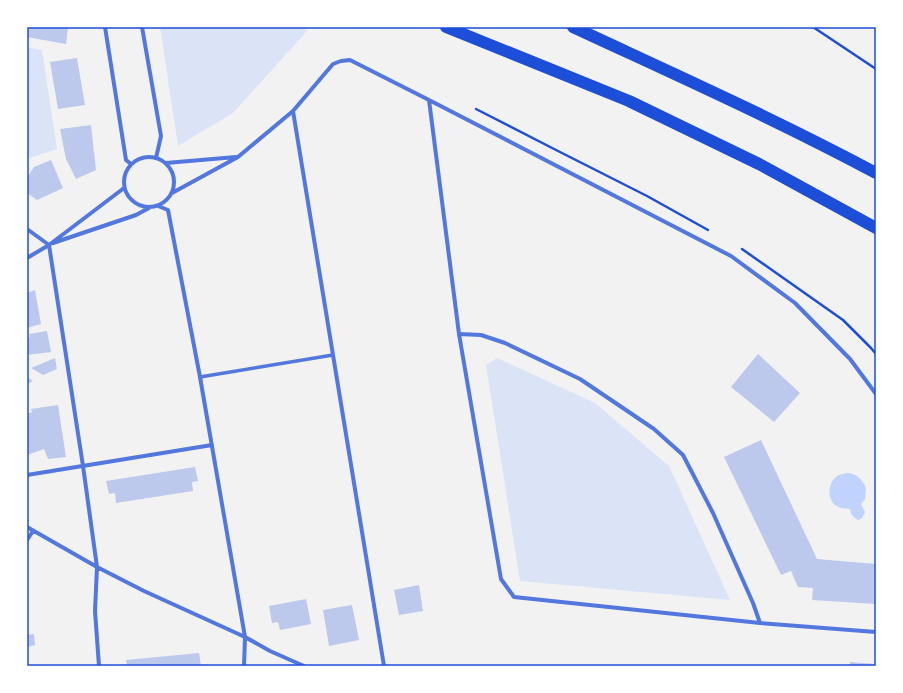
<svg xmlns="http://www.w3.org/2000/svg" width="903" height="693" viewBox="0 0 903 693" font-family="'Titillium Web',sans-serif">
<rect width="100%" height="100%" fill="#f2f2f2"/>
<!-- green -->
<path fill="#dbe4f7" d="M160 27H297L308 30 233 113 178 146Z
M27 47 42 50 57 149 27 159Z
M497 358 595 403 669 466 730 600 520 581 486 365Z"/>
<!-- water -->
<path fill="#bfd3fe" d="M848 473C858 474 862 480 866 488L865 499 861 504 865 512 862 518 858 520C853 517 851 515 850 509 845 509 840 508 835 505 827 498 828 484 836 477 839 474 844 474 848 473Z"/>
<!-- building -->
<path fill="#bdc9ec" d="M27 27H68L66 44 27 37Z
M77 58 85 105 58 109 50 62Z
M91 125 96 170 76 179 66 159 60 129Z
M51 160 63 188 37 200 27 193V178L34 167Z
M35 290 41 324 27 328V293Z
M47 331 51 352 27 355V338L30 337 29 334Z
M758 354 800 393 774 422 731 387Z
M55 358 57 369 43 375 31 368Z
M27 377 33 381 27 384Z
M58 405 66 457 48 459 44 449 27 455V414L32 412 31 409Z
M761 440 817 559 876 564V604L812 600 813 588 798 587 791 571 781 575 724 457Z
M195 467 198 481 192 482 193 491 116 503 115 493 109 494 106 481Z
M419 585 423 611 399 615 394 590Z
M306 599 311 624 280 630 278 622 272 623 269 606Z
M352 605 359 640 329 646 323 610Z
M34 634 35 645 27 647V635Z
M199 653 201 666H127L126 660Z
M850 662 876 664V666H850Z"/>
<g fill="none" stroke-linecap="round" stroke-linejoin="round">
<!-- path -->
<path stroke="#1d4ed8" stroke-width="2.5" d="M813 27 876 69
M476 109 558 151 647 196 708 230
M742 249 843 320 871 348 876 354"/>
<!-- pedestrian -->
<path stroke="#5277de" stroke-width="3.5" d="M200 377 333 355"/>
<!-- minor -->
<path stroke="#5277de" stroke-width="4" d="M105 27 126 160 131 164
M142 27 161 136 156 158
M429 100 459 334 501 579 514 597 760 623 876 632
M293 111 384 666
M124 182a25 25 0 1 1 50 0a25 25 0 1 1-50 0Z
M166 163 236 157
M172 193 238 157 293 111 333 64 341 61 350 60 429 100 731 256 795 303 850 359 876 394
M158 206 168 210 200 377 245 637 244 666
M27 229 49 245
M53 243 136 215 149 208
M49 245 83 466 97 567 95 611 99 666
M27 258 49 245 124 188
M459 334 481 335 505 343 580 379 654 429 683 455 713 513 753 603 760 623
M27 475 212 445
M27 527 97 567 144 591 245 637 270 651 304 666
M27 540 33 531"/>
<!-- motorway -->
<path stroke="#1d4ed8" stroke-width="12" d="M446 27 629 101 759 164 876 228
M573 27C674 74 777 120 876 173"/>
</g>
<!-- border -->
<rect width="903" height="693" fill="none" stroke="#ffffff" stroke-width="56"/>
<rect x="28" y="28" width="847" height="637" fill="none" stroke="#1d4ed8" stroke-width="1.5"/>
</svg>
